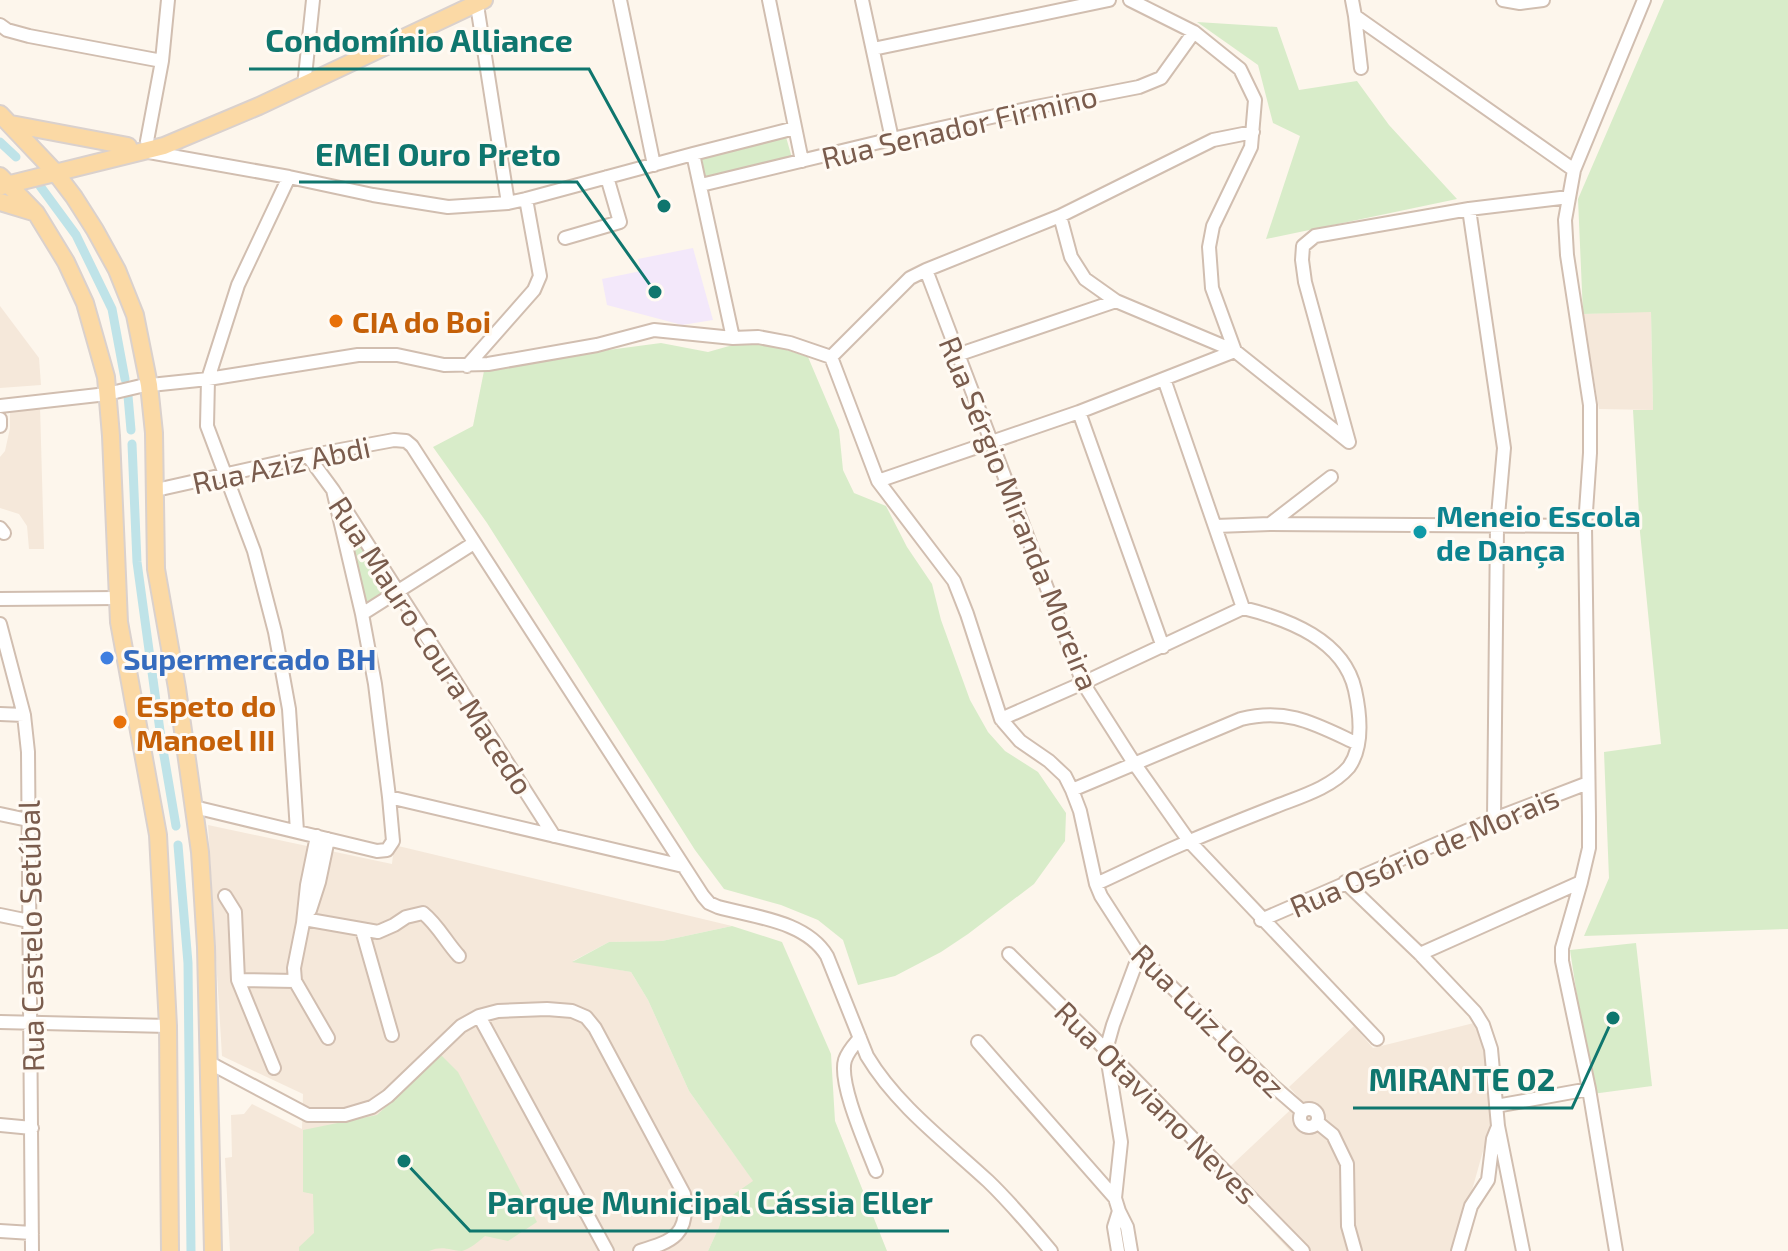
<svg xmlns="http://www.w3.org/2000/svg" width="1788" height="1251" font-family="'Exo 2',sans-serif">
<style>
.residential{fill:#f5e8da}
.education{fill:#f3e8fa}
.green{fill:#d8ecc9}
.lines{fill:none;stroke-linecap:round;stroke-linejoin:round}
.canal{stroke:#bfe3e8;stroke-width:9}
.minor-casing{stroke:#d1beb0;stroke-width:16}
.major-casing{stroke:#dad1cd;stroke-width:20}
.minor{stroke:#fff;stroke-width:12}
.major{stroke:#fbd9a5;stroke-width:16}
.food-dot{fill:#e8710a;stroke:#fffaf3;stroke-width:3}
.culture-dot{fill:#0f9aa8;stroke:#fffaf3;stroke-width:3}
.shop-dot{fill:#3f7fe0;stroke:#fffaf3;stroke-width:3}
.labels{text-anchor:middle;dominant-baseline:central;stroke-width:6;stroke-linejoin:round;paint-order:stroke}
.street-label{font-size:30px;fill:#7a5c4d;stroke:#fffaf3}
.food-label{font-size:30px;font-weight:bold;fill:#c56008;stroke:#fffaf3;text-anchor:start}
.culture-label{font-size:30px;font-weight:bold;fill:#0d838f;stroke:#fffaf3;text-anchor:start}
.shop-label{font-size:30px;font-weight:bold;fill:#366cbe;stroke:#fffaf3;text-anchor:start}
.leader{fill:none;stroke:#0f766e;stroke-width:3}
.callout-dot{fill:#0f766e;stroke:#fffaf3;stroke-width:3}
.callout-label{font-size:32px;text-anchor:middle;font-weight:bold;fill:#0f766e;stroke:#fffaf3;stroke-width:6;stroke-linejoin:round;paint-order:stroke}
</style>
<rect width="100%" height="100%" fill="#fdf6ec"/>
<path class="residential" d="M0 306 39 358 41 385 0 388Z
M1651 311 1653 410 1599 409 1583 314Z
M40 406 44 549H29L27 526 19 514 0 508V457L5 451 10 428V407Z
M208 825 392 864 394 845 732 926 662 941 609 942 573 961 631 972 648 1000 689 1091 754 1182 727 1199 719 1227 708 1251H230L225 1158 232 1157 231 1115 244 1114 252 1104 302 1129 303 1094 222 1056Z
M1474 1023 1488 1050 1492 1119 1455 1251H1290L1238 1195 1219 1177 1301 1100 1289 1087 1354 1026 1373 1048Z"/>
<path class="education" d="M693 248 713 320 682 325 607 305 602 279 641 271 638 259Z"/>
<path class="green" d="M1664 0H1788V929L1584 936 1609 878 1604 752 1661 744 1640 532 1633 410H1653L1651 312 1583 314 1578 199Z
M1197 22 1277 27 1299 90 1357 81 1389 125 1457 199 1266 239 1300 136 1273 123 1258 65Z
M786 137 792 158 702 180 697 159Z
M754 339 808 357 839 430 843 470 854 493 886 506 907 547 932 584 941 620 970 700 988 732 1005 751 1038 772 1066 813 1065 841 1034 884 968 934 941 952 895 976 858 985 843 940 818 920 781 905 724 889 695 850 487 523 433 447 473 426 484 371 608 350 661 343 708 352Z
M333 490 397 590 362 614Z
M732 926 782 942 831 1054 835 1121 887 1251H708L719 1227 727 1199 753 1181 689 1091 648 1000 631 972 572 962 609 942 662 941Z
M1636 943 1652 1086 1592 1094 1570 950Z
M441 1055 458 1072 537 1222 508 1241 485 1236C479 1241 470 1249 462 1251 450 1251 444 1245 429 1251H299V1247L314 1233 313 1194 303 1192V1130L377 1115Z"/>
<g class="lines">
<path class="canal" d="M0 142 16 157
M40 186 76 235 112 309 125 379
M128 396 131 430
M132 444 137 562 161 738 176 826
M178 845 188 963 191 1251"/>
<defs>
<path id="minor" d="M473 0 477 5 508 203
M620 0 654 165
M769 0 802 161
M862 0 892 139
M1352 0 1355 16 1574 170
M1503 0 1520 3 1543 0
M1355 16 1361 68
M0 25 7 30 29 36 162 61
M873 49 1109 0
M304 86 313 0
M147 141 162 61 168 0
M149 152 289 177 373 195 448 207 508 203 526 199 693 154 795 128
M693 154 733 338
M289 177 238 285 208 379 207 426 254 551 275 632 289 709 297 831
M701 185 892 139 1036 107 1139 87 1161 78 1194 32
M1469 209 1504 448 1497 527 1494 819
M1060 216 1071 257 1085 279 1116 301 1235 351 1349 442
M565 238 620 222 607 177
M926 270 1083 683 1134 763 1189 841 1377 1039
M957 355 1116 301
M831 357 878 481 954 581 967 614 1001 719 1020 741 1049 761 1065 776 1072 790 1080 811 1096 884 1101 896 1139 955 1272 1085 1302 1111
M831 357 910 278 926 270 1060 216 1213 140 1253 132
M467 366 534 290 540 276 526 199
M1164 379 1243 608
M0 406 107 394 141 386 208 379 358 355H397L444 365 488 364 597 345 654 330 733 338 758 337 790 343 831 357
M1079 412 1163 647
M0 419V426
M1349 442 1305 282 1302 260 1303 246 1315 236 1469 209 1569 197
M308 456 333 490 554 836
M878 481 1079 412 1235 351 1212 288 1209 247 1213 226 1251 147 1255 100 1240 69 1194 32 1130 0
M156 490 308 456 394 440 406 441 412 446 703 896 709 903 718 907C754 917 806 921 827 956L867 1056C897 1106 946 1142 988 1181 1011 1203 1031 1227 1051 1251
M1270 524 1331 477
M1216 526 1270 524 1585 526
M0 528 4 533
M0 599 118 598
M362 614 474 543
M0 624 24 715 28 752 32 1251
M0 714 24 715
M1001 719 1083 683 1243 608C1288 619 1344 640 1355 690 1360 713 1364 746 1349 767 1331 788 1299 797 1274 807 1246 818 1218 829 1190 841 1158 854 1127 870 1096 884
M1072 790 1241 719C1288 707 1317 725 1358 744
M389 797 683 866
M194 807 377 851 387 850 393 841 389 797 375 684 362 614 333 490
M0 814 28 820
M317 836 307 885 303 923 294 968 295 981 328 1038
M1345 882 1420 954 1475 1012 1483 1025 1491 1049 1498 1126 1523 1251
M225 896 235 912 238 980 274 1068
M310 910 319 882 328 839
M0 915 29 921
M304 919 378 932 394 925 406 917 423 913C438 925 446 942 459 956
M1261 920 1494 819 1588 783
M362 930 392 1035
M1009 954 1106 1050 1303 1251
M1420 954 1581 882
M238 980 295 981
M479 1016 607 1251
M0 1022 168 1026
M860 1038C854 1045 848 1051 845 1060 838 1083 867 1147 876 1171
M978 1042 1115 1198
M208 1062 308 1115H345L372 1107 388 1096 461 1026 479 1016 498 1011 547 1009 572 1011 586 1017 595 1028 684 1194C690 1235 673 1241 640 1251
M1496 1106 1589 1089
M1300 1118a9 9 0 1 1 18 0a9 9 0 1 1-18 0Z
M1317 1122 1333 1135 1347 1164 1348 1226 1355 1251
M0 1125 32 1128
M1119 1211 1115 1198 1121 1142 1106 1050 1113 1025 1139 955
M0 1231 32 1233
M1118 1251 1114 1227 1119 1211 1127 1227 1131 1251
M1458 1251 1471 1206 1488 1180 1493 1139 1497 1129
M1616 1251 1589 1089 1562 961V948L1581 882 1589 848V817L1585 526 1590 453V405L1567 255 1565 220 1574 170 1644 0"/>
<path id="major" d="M0 114 55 172 74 197 95 230 117 270 135 315 149 385 154 433 156 569 177 688 200 852 206 947 213 1251
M11 124 128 146
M0 176 36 213 66 262 85 303 106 377 111 436 119 622 158 835 168 1026 170 1251
M2 186 164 146 259 106 484 0
M0 202 33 212"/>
</defs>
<use href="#minor" class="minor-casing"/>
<use href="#major" class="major-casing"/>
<use href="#minor" class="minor"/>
<use href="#major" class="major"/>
</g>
<g class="food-dot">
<circle cx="336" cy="321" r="8"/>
<circle cx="120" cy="722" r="8"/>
</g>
<circle class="culture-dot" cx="1420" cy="532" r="8"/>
<circle class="shop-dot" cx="107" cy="658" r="8"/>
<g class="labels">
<g class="street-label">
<text transform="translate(959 126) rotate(-13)">Rua Senador Firmino</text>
<text transform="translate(281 464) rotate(-12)">Rua Aziz Abdi</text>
<text transform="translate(1020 513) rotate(68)">Rua Sérgio Miranda Moreira</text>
<text transform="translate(432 645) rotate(57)">Rua Mauro Coura Macedo</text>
<text transform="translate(1424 851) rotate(-23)">Rua Osório de Morais</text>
<text transform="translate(30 936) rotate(-91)">Rua Castelo Setúbal</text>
<text transform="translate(1209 1020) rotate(45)">Rua Luiz Lopez</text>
<text transform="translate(1157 1102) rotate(45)">Rua Otaviano Neves</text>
</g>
<g class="food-label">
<text x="352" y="321">CIA do Boi</text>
<text x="136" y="705">Espeto do<tspan x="136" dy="34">Manoel III</tspan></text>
</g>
<g class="culture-label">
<text x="1436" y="515">Meneio Escola<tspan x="1436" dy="34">de Dança</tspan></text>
</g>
<g class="shop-label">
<text x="123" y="658">Supermercado BH</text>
</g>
</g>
<path class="leader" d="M664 206L589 69H249M655 292L577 182H299M1613 1018L1572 1108H1353M404 1161L470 1231H949"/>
<g class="callout-dot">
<circle cx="664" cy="206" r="8"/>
<circle cx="655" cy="292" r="8"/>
<circle cx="1613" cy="1018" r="8"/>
<circle cx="404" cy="1161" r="8"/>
</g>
<g class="callout-label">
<text x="419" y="52">Condomínio Alliance</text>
<text x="438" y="166">EMEI Ouro Preto</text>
<text x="1462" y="1091">MIRANTE 02</text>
<text x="710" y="1214">Parque Municipal Cássia Eller</text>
</g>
</svg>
